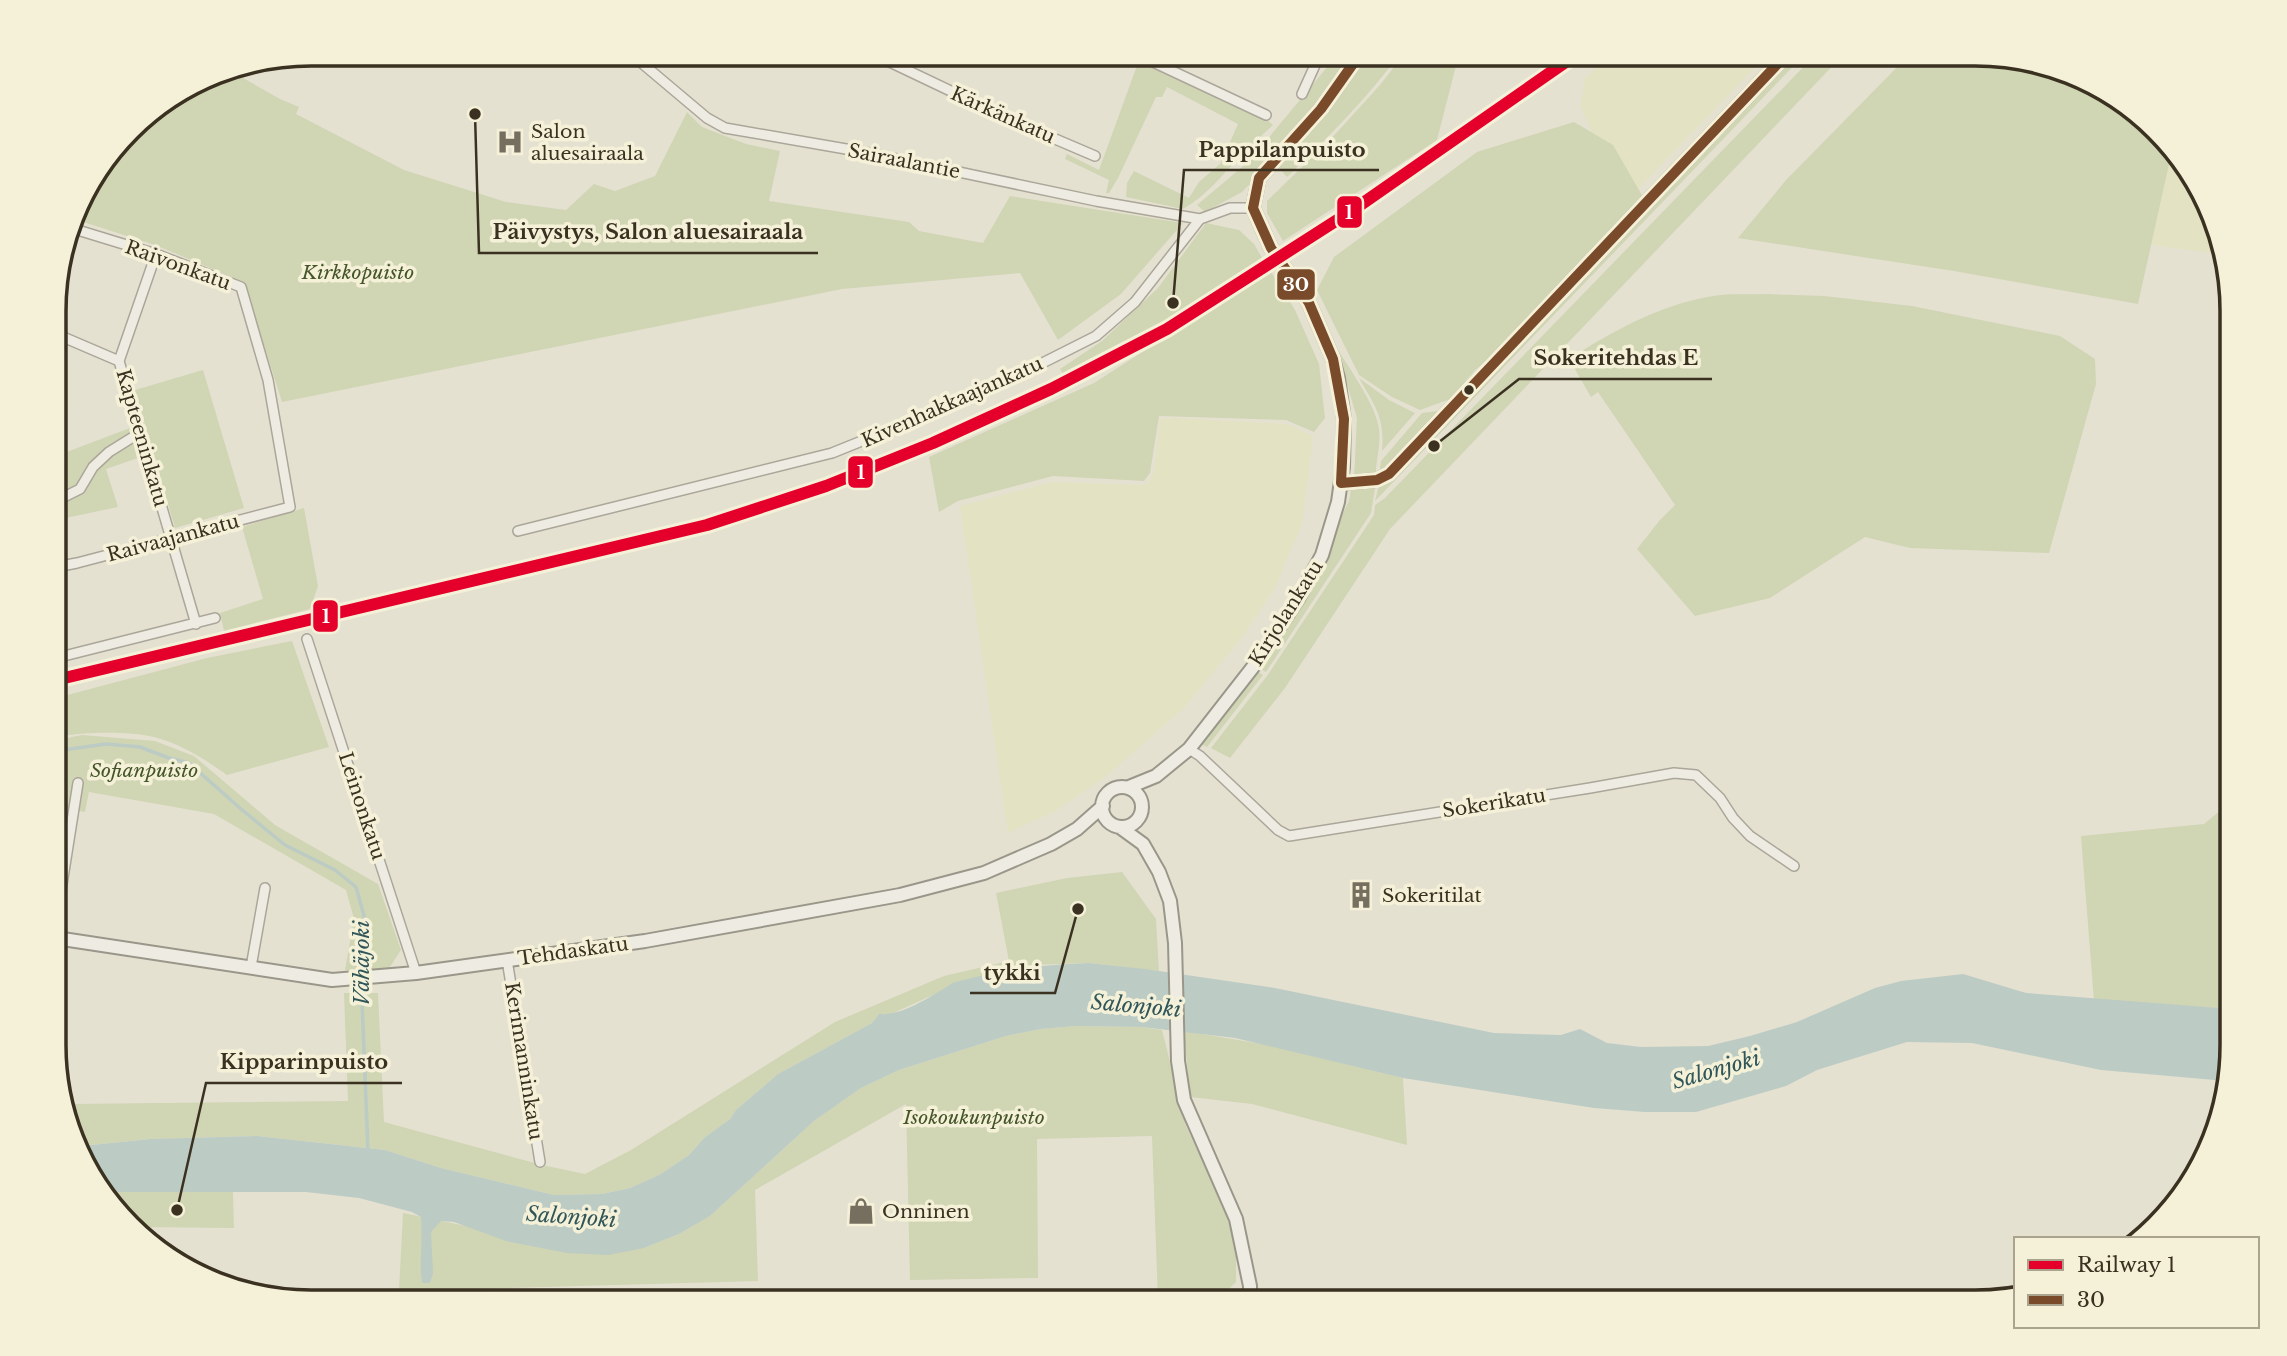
<svg xmlns="http://www.w3.org/2000/svg" width="2287" height="1356" font-family="'Libre Baskerville',serif">
<style>
.farmland{fill:#e3e2c3}
.green{fill:#d0d5b4}
.water{fill:#bccbc4}
.lines{fill:none;stroke-linecap:round;stroke-linejoin:round}
.stream{stroke:#bccbc4;stroke-width:3.5}
.street-casing{stroke:#aba699;stroke-width:12}
.secondary-casing{stroke:#9a968a;stroke-width:16}
.street{stroke:#eeece2;stroke-width:9}
.secondary{stroke:#eeece2;stroke-width:12}
.bus-1-casing{stroke:#f5f1d8;stroke-width:16}
.bus-1{stroke:#7a4b2a;stroke-width:10}
.rail-1-casing{stroke:#f5f1d8;stroke-width:18}
.rail-1{stroke:#e4002b;stroke-width:12}
.bus-dot{fill:#3a3121;stroke:#f5f1d8;stroke-width:2.5}
.labels{text-anchor:middle;dominant-baseline:central;stroke-width:7;stroke-linejoin:round;paint-order:stroke}
.street-label{font-size:19px;fill:#3a3121;stroke:#f5f1d8}
.poi-label{font-size:19px;fill:#3a3121;stroke:#f5f1d8;text-anchor:start}
.park-label{font-size:19px;font-style:italic;fill:#445529;stroke:#f5f1d8}
.water-label{font-size:21px;font-style:italic;fill:#315659;stroke:#f5f1d8}
.rim{fill:none;stroke:#3a3121;stroke-width:3.5}
.leader{fill:none;stroke:#3a3121;stroke-width:2.5}
.callout-dot{fill:#3a3121;stroke:#f5f1d8;stroke-width:2.5}
.callout-label{font-size:21px;text-anchor:middle;font-weight:bold;fill:#3a3121;stroke:#f5f1d8;stroke-width:7;stroke-linejoin:round;paint-order:stroke}
.line-badge{stroke:#f5f1d8;stroke-width:2.5}
.badge-label{font-size:19px;text-anchor:middle;font-weight:bold;fill:#fff}
</style>
<rect width="100%" height="100%" fill="#e5e1d1"/>
<path class="farmland" d="M1613 54H1768L1638 189 1613 145 1592 133 1581 107 1584 80 1598 65Z
M2171 155 2198 182 2220 254 2151 245Z
M1176 418 1287 424 1313 436 1302 524 1275 588 1244 635 1183 709 1104 778 1055 811 1008 833 960 506 1052 482 1147 485 1154 472 1160 419Z"/>
<path class="green" d="M1332 54H1358L1273 160 1261 147 1328 66Z
M1361 54H1400C1366 99 1328 138 1287 177L1274 162Z
M1404 54H1459L1437 140 1283 241 1267 213V201L1328 142 1380 85Z
M1792 54H1805L1375 501 1380 481Z
M1816 54H1844L1390 529 1285 688 1230 758 1211 748 1267 676 1374 515 1375 505 1385 498Z
M1910 54H1976L2043 63 2105 89 2171 155 2138 304 1954 271 1738 238 1787 179Z
M1139 60 1265 118 1273 125C1262 135 1251 145 1240 156 1222 176 1207 195 1183 209L1126 197 1127 183 1134 171 1189 198 1199 182 1220 164 1238 124 1167 87 1162 97H1156L1118 178 1109 193H1106L1109 180 1065 159 1067 154 1099 170Z
M238 69 236 74 280 99 299 107 296 114 404 170 506 202 566 210 594 184 615 191 655 176 687 112 702 127 746 144 780 151 769 201 909 222 919 231 983 243 1010 196 1183 223 1121 294 1058 340 1020 273 842 289 282 402 244 282 155 245 74 219 81 197 141 118 213 74Z
M1574 122 1613 145 1643 197 1509 341 1475 370 1450 399 1420 410 1392 397 1359 375 1317 290 1334 257 1477 152Z
M1259 148 1271 162 1242 192 1205 212 1197 205 1241 168Z
M1206 223 1239 230 1254 244 1265 263 1181 317 1066 379 1060 369 1102 341 1158 288Z
M1270 270 1295 310 1319 364 1325 418 1314 432 1286 420 1159 416 1150 473 1144 481 1053 476 958 501 939 512 929 457 1094 383Z
M1767 294 1824 296 1912 306 2060 336 2095 359 2096 384 2049 553 1910 548 1865 537 1770 598 1695 616 1637 549 1660 520 1675 505 1598 392 1591 397 1569 359C1611 332 1658 306 1707 297 1726 293 1747 295 1767 294Z
M1336 347C1348 366 1377 407 1379 429 1381 444 1376 463 1375 478L1354 479 1357 418Z
M203 370 244 508 175 528 135 390Z
M1359 378 1389 400 1415 413 1382 451C1385 418 1375 406 1359 378Z
M1446 410 1379 478 1381 461 1422 413Z
M130 428 138 458 106 469 118 507 56 520V456Z
M1376 482 1371 513 1266 672 1256 666 1311 576 1349 501 1352 484Z
M304 508 318 586 310 609 224 631 220 613 263 599 242 527Z
M292 641 329 747 227 775C205 759 181 744 154 737 128 731 83 732 56 737V698L207 658Z
M1253 669 1263 675 1207 747 1191 739Z
M82 735 155 741 194 756 275 825 378 884 401 950 388 970H345L354 919 346 890 214 814 89 792 85 812 56 807V740Z
M2232 801V1009L2094 1000 2081 836 2204 824Z
M1122 872 1156 919 1159 971 1088 963 1031 965 954 983 946 989 889 1015 879 1014 872 1023 778 1074 736 1110 730 1119 704 1138 689 1155 659 1175 630 1188 602 1194 554 1195 441 1168 385 1150 257 1136 150 1139 82 1146 66 1104 348 1101 344 993H378L384 1122 542 1165 585 1174 631 1150 835 1022 944 976 1009 961 996 893 1067 878Z
M1076 1026 1142 1027 1162 1030 1186 1126 1224 1208 1236 1248V1282L1219 1298 1158 1301 1152 1136 1037 1139 1038 1278 910 1280 906 1104 755 1190 758 1281 399 1291 403 1213 471 1227 644 1248 679 1234 710 1216 814 1121 861 1088 899 1070 1006 1036 1041 1029Z
M1184 1031 1268 1045 1403 1078 1407 1145 1252 1104 1190 1097Z
M119 1191 233 1192 234 1228 139 1227 103 1192Z"/>
<path class="water" d="M1088 963 1145 969 1275 988 1494 1033 1561 1035 1580 1029 1607 1043 1641 1047 1708 1046 1750 1036 1797 1022 1875 988 1901 981 1963 974 2026 993 2232 1009V1061L2226 1081 2101 1070 1972 1043 1907 1042 1817 1070 1786 1086 1696 1112H1645L1594 1108 1403 1078 1235 1038 1142 1027 1076 1026 1041 1029 1006 1036 899 1070 861 1088 814 1121 710 1216 679 1234 644 1248 608 1255 567 1253 506 1241 454 1222 441 1221 431 1232 433 1273 430 1283H422C419 1261 423 1240 421 1217L412 1212 359 1198 306 1192H103L97 1187 82 1146 150 1139 257 1136 385 1150 441 1168 554 1195 602 1194 630 1188 659 1175 689 1155 704 1138 730 1119 736 1110 778 1074 872 1023 879 1014C904 1016 932 995 953 983 961 980 972 978 980 976 1017 967 1050 965 1088 963Z"/>
<g class="lines">
<path class="stream" d="M56 751 106 744 140 747 169 758 189 763 241 809 285 845 335 870 356 887 366 923 362 1000 368 1151"/>
<defs>
<path id="street" d="M631 54 707 118 725 128 869 153 1096 201 1200 219
M873 54 1020 124 1095 156
M1136 54 1266 115
M1302 94 1320 54
M156 254 119 361 196 624
M56 334 119 361
M56 501 80 489 93 467 109 452 141 432
M518 531 832 453 993 388 1096 336 1135 302 1200 219 1230 208H1253
M56 567 77 563 290 507 268 380 241 287 156 254 71 228
M307 639 416 973
M56 658 215 618
M1189 749 1200 756 1278 830 1289 836 1590 788 1674 773 1696 775 1720 798 1733 818 1750 836 1794 866
M56 922 78 783
M507 960 540 1162
M251 967 265 888"/>
<path id="secondary" d="M1341 483 1377 480 1389 474 1787 54
M1129 787 1156 776 1189 749 1253 667 1299 597 1322 555 1338 502 1343 467 1344 419 1338 378 1333 359 1309 303 1271 248 1253 208 1259 178 1321 109 1360 54
M1102 807a20 20 0 1 1 40 0a20 20 0 1 1-40 0Z
M1121 828 1143 844 1159 872 1170 901 1175 943 1178 1061 1184 1100 1236 1219 1250 1286V1301
M56 938 332 980 416 973 645 941 900 895 984 873 1051 844 1077 829 1103 806"/>
</defs>
<use href="#street" class="street-casing"/>
<use href="#secondary" class="secondary-casing"/>
<use href="#street" class="street"/>
<use href="#secondary" class="secondary"/>
<defs>
<path id="bus-1" d="M1360 54 1321 109 1259 178 1253 208 1271 248 1309 303 1333 359 1344 419 1341 483 1377 480 1389 474 1787 54"/>
</defs>
<use href="#bus-1" class="bus-1-casing"/>
<use href="#bus-1" class="bus-1"/>
<defs>
<path id="rail-1" d="M56 680 707 525 826 486 933 443 1051 389 1167 329 1356 208 1577 54"/>
</defs>
<use href="#rail-1" class="rail-1-casing"/>
<use href="#rail-1" class="rail-1"/>
</g>
<defs>
<symbol id="hospital-bare" viewBox="-9 -9 18 18"><path d="M-5-5h3v3.5h4V-5h3V5h-3V1.5h-4V5h-3Z" fill="#766f5f" stroke="#f5f1d8" stroke-width="2.5" paint-order="stroke"/></symbol>
<symbol id="building-bare" viewBox="-9 -9 18 18"><path d="M-4-6H4V6H1V3H-1V6H-4ZM-2.5-4.3h1.7v1.8h-1.7ZM.8-4.3h1.7v1.8H.8ZM-2.5-1h1.7V.8h-1.7ZM.8-1h1.7V.8H.8Z" fill="#766f5f" stroke="#f5f1d8" stroke-width="2.5" paint-order="stroke"/></symbol>
<symbol id="shop-bare" viewBox="-9 -9 18 18"><path d="M-5-2.5h2.3a2.7 3.5 0 0 1 5.4 0H5L5.5 6h-11ZM-1.5-2.5h3a1.5 2.3 0 0 0-3 0Z" fill="#766f5f" stroke="#f5f1d8" stroke-width="2.5" paint-order="stroke"/></symbol>
</defs>
<g fill-rule="evenodd">
<use href="#hospital-bare" x="491" y="123" width="38" height="38"/>
<use href="#building-bare" x="1342" y="876" width="38" height="38"/>
<use href="#shop-bare" x="842" y="1192" width="38" height="38"/>
</g>
<circle class="bus-dot" cx="1469" cy="390" r="6"/>
<g class="labels">
<g class="street-label">
<text transform="translate(1003 115) rotate(24)">Kärkänkatu</text>
<text transform="translate(904 161) rotate(11)">Sairaalantie</text>
<text transform="translate(178 265) rotate(20)">Raivonkatu</text>
<text transform="translate(952 402) rotate(-24)">Kivenhakkaajankatu</text>
<text transform="translate(142 438) rotate(74)">Kapteeninkatu</text>
<text transform="translate(173 538) rotate(-15)">Raivaajankatu</text>
<text transform="translate(1286 613) rotate(-58)">Kirjolankatu</text>
<text transform="translate(1494 803) rotate(-9)">Sokerikatu</text>
<text transform="translate(362 806) rotate(72)">Leinonkatu</text>
<text transform="translate(573 951) rotate(-8)">Tehdaskatu</text>
<text transform="translate(524 1061) rotate(81)">Kerimanninkatu</text>
</g>
<g class="poi-label">
<text x="531" y="131">Salon<tspan x="531" dy="22">aluesairaala</tspan></text>
<text x="1382" y="895">Sokeritilat</text>
<text x="882" y="1211">Onninen</text>
</g>
<g class="park-label">
<text x="358" y="272">Kirkkopuisto</text>
<text x="144" y="770">Sofianpuisto</text>
<text x="974" y="1117">Isokoukunpuisto</text>
</g>
<g class="water-label">
<text transform="translate(362 963) rotate(-90)">Vähäjoki</text>
<text transform="translate(1136 1006) rotate(5)">Salonjoki</text>
<text transform="translate(1716 1070) rotate(-16)">Salonjoki</text>
<text transform="translate(571 1217) rotate(4)">Salonjoki</text>
</g>
</g>
<path d="M0 0H2287V1356H0ZM311 66H1975A245 245 0 0 1 2220 311V1045A245 245 0 0 1 1975 1290H311A245 245 0 0 1 66 1045V311A245 245 0 0 1 311 66Z" fill="#f5f1d8" fill-rule="evenodd"/>
<path class="rim" d="M311 66H1975A245 245 0 0 1 2220 311V1045A245 245 0 0 1 1975 1290H311A245 245 0 0 1 66 1045V311A245 245 0 0 1 311 66Z"/>
<path class="leader" d="M1173 303L1184 170H1379M475 114L479 253H818M1434 446L1519 379H1712M1078 909L1055 993H970M177 1210L206 1083H402"/>
<g class="callout-dot">
<circle cx="1173" cy="303" r="7"/>
<circle cx="475" cy="114" r="7"/>
<circle cx="1434" cy="446" r="7"/>
<circle cx="1078" cy="909" r="7"/>
<circle cx="177" cy="1210" r="7"/>
</g>
<g class="callout-label">
<text x="1282" y="157">Pappilanpuisto</text>
<text x="648" y="239">Päivystys, Salon aluesairaala</text>
<text x="1616" y="365">Sokeritehdas E</text>
<text x="1012" y="980">tykki</text>
<text x="304" y="1069">Kipparinpuisto</text>
</g>
<g class="line-badge">
<rect x="1336" y="195" width="27" height="34" rx="7" fill="#e4002b"/>
<rect x="1276" y="268" width="40" height="33" rx="7" fill="#7a4b2a"/>
<rect x="847" y="455" width="27" height="34" rx="7" fill="#e4002b"/>
<rect x="312" y="599" width="27" height="34" rx="7" fill="#e4002b"/>
</g>
<g class="badge-label">
<text x="1349" y="219">1</text>
<text x="1296" y="291">30</text>
<text x="861" y="479">1</text>
<text x="326" y="623">1</text>
</g>
<rect x="2014" y="1237" width="245" height="91" fill="#f5f1d8" stroke="#aaa48f" stroke-width="2"/>
<rect x="2028" y="1260" width="35" height="10" fill="#e4002b" stroke="#aaa48f" stroke-width="2"/>
<text x="2077" y="1272" font-size="21" fill="#3a3121">Railway 1</text>
<rect x="2028" y="1295" width="35" height="10" fill="#7a4b2a" stroke="#aaa48f" stroke-width="2"/>
<text x="2077" y="1307" font-size="21" fill="#3a3121">30</text>
</svg>
